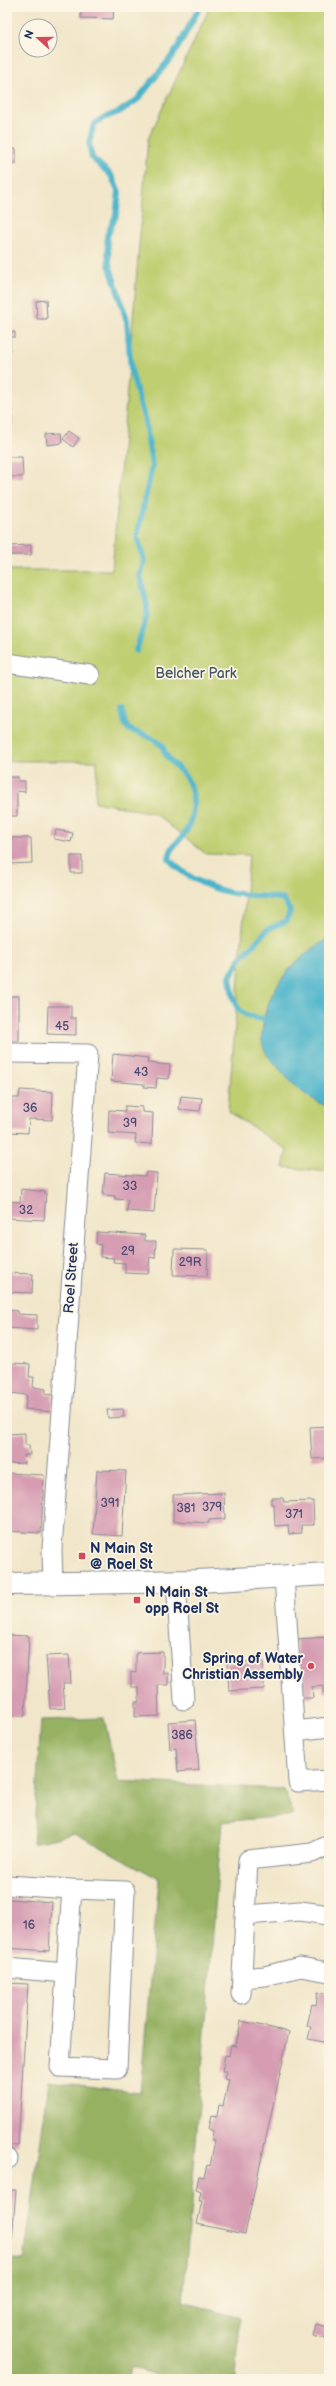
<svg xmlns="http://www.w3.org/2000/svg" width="336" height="2386" font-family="'Balsamiq Sans',sans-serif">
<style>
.green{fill:#bece70;stroke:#6c7e67}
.forest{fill:#96b162;stroke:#587060}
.water{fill:#4cb4ca;stroke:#347294}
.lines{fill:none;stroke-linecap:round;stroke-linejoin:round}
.stream{stroke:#4cb4ca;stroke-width:6}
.building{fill:#d59cb2}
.minor-casing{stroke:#868a94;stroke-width:21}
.major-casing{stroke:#868a94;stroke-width:24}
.minor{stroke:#fff;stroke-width:19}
.major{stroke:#fff;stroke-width:22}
.poi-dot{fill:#d1495b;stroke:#fcf5e5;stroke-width:1.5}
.labels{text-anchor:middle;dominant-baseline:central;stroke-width:3.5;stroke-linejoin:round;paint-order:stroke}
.number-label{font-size:12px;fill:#4a4a73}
.park-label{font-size:14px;fill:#445762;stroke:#fcf5e5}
.street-label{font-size:14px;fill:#1b2f5e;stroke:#fcf5e5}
.poi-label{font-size:14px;font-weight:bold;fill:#1b2f5e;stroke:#fcf5e5;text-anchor:start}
</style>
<rect width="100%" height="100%" fill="#fcf5e5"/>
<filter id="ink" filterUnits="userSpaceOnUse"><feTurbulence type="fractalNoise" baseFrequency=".025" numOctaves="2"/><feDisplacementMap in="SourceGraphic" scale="8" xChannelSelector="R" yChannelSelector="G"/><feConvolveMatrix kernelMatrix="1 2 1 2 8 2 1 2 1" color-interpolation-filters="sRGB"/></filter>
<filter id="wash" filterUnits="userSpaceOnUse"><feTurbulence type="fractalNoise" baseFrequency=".012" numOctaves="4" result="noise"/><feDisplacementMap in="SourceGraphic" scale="16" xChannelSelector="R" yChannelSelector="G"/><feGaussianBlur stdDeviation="0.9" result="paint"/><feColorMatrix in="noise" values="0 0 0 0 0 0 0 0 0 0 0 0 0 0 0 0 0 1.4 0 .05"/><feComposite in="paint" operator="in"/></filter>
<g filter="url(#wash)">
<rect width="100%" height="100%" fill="#f1e6c9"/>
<path class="green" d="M210 7H329V1172L283 1167 287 1150 228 1111 249 855 206 854 154 813 95 802 97 761H7V570H112L148 139Z"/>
<path class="forest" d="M104 1718 118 1781 283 1789 294 1815 222 1822 183 2302 240 2318 236 2379H166L132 2367 128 2379H7V2258L24 2260 49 2081 140 2093 159 1879 75 1833 33 1844 41 1720Z"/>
<path class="water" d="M329 938V1107C310 1100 296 1088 283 1073 276 1064 266 1057 263 1046 261 1039 262 1032 263 1025 268 986 296 957 329 938Z"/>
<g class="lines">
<path class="stream" d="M136 651 147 615V605L140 576 144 561 137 536 152 466 145 421 131 370 127 321 109 264 107 236 116 215 119 192 111 175 92 158 89 143 94 124 103 118 119 112 137 100 174 54 200 7
M122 710C125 730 127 730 145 735 151 737 157 742 162 745 168 766 179 764 188 781 196 795 194 822 184 834 176 847 172 842 169 859 187 880 218 892 245 895 259 897 271 895 284 900L290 911 286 921 268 929 240 959 230 976C234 1003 233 1016 264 1019"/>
</g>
<g id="blocks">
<path class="building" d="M81 7H114L113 19 81 18Z
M7 149H16V164H7Z
M46 300 47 319H37L36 301Z
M7 327H10V332H15V337H10V352H7Z
M7 410H12V426L7 427Z
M69 431 79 438 73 447 63 439Z
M61 433 62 443 47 445 46 434Z
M7 457H22L23 477H7Z
M31 545V555H7V546Z
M7 777H18V781H25V792L17 791V816H7Z
M56 830 73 833 71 842 54 839Z
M7 838H31L32 863 7 864Z
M71 856H82V873H71Z
M7 996H19V1041H7Z
M48 1006H71V1018H76V1035L47 1034Z
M113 1054 148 1058 147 1063 170 1065 169 1079 157 1078 156 1088 144 1087V1084L111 1081Z
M20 1090 53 1092 52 1120 29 1119 28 1133 10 1132V1118H7V1098H19Z
M181 1096 202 1098 200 1111 179 1109Z
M125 1106 142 1107V1112L153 1113 152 1144 135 1143 136 1135 108 1133 109 1110 125 1111Z
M146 1172 157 1173 154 1213 127 1211 128 1200 115 1199V1196L103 1195 105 1173 145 1176Z
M21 1189 46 1192 44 1220 7 1218V1201L20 1202Z
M97 1232 145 1235V1241H156L155 1258 150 1257 148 1274 125 1273V1263L113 1262 114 1258 100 1257 101 1245 96 1244Z
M174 1249 208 1250 207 1276 173 1275Z
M8 1273 33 1274 32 1293 8 1292Z
M7 1310 17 1311V1314L37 1315V1330L7 1328Z
M11 1363 30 1364 29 1377H34L33 1387 46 1389 45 1394 53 1395 52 1412 25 1409 27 1395 11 1393V1390H7V1368L11 1369Z
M123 1409 124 1417 108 1418 107 1410Z
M329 1426V1458L312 1459 310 1427Z
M25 1433V1445H29L30 1455H24L25 1463 7 1464V1434Z
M97 1470 126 1471 122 1536 93 1534Z
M7 1473 44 1475 41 1533 7 1531Z
M224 1493 225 1519 209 1520V1523L173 1521V1495Z
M271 1498H283L284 1502 313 1501 314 1525H301L302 1533 289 1534 288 1525 275 1526 274 1504H271Z
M7 1635 29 1636 25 1716 7 1715Z
M329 1637V1693H323V1686L312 1687 313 1698H300L296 1639Z
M163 1652V1673H168V1685H158L159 1716 135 1717V1702H139V1687H131V1672L136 1673V1653Z
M69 1655 71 1683H63L65 1708 50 1709 46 1656Z
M263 1661 264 1689 229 1691 227 1663Z
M195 1720 199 1770 178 1772 176 1748 170 1749 168 1722Z
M7 1899 52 1902 49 1951 7 1948Z
M7 1983 28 1984 18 2145 7 2144Z
M318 1992 329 1995V2043L308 2039 311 2027 307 2026 312 2004 316 2005Z
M241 2021 289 2032 245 2234 197 2224 202 2201H199L201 2192 196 2190 199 2176 204 2177 207 2165 210 2166 215 2140H212L213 2131 209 2129 212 2115 217 2116 219 2105 223 2106 229 2080 224 2079 226 2071H222L225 2055 229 2056 231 2045 236 2046Z
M7 2190H16L12 2240 7 2239Z
M316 2324 329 2327 326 2339 313 2336Z"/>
</g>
</g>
<g filter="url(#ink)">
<use href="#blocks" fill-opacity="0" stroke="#868a94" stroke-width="1"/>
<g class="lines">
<defs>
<path id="minor" d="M7 663 90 675
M7 1053 88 1054 52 1549 53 1583
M284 1577 298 1782 329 1780
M176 1581 184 1700
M295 1731 329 1727
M7 1885 72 1889 66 1973 7 1968
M245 1915 300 1911 329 1915
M66 1973 60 2067 117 2069 125 1891 72 1889
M242 1978 265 1976 300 1967 329 1972
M241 1994 248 1860 312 1853 329 1845
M7 2159H8"/>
<path id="major" d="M7 1584 197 1581 329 1574"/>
</defs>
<use href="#minor" class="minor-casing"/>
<use href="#major" class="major-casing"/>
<use href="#minor" class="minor"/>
<use href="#major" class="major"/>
</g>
</g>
<g class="poi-dot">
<rect x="78" y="1552" width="8" height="8" rx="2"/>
<rect x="133" y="1596" width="8" height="8" rx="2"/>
<circle cx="311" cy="1666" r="4"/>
</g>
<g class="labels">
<g class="number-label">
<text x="62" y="1026">45</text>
<text x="141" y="1072">43</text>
<text x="30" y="1108">36</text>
<text x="130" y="1123">39</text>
<text x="130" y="1186">33</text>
<text x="26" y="1210">32</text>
<text x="128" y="1251">29</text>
<text x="190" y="1262">29R</text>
<text x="110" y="1503">391</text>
<text x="212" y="1507">379</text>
<text x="186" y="1508">381</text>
<text x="294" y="1514">371</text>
<text x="182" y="1735">386</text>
<text x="29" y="1925">16</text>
</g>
<g class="park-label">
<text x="196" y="673">Belcher Park</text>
</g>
<g class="street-label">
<text transform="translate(71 1278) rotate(-86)">Roel Street</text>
</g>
<g class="poi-label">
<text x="90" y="1548">N Main St<tspan x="90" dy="16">@ Roel St</tspan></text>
<text x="145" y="1592">N Main St<tspan x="145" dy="16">opp Roel St</tspan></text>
<text x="303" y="1658" text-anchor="end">Spring of Water<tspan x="303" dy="16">Christian Assembly</tspan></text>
</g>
</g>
<rect width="336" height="2386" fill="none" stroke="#fcf5e5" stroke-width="24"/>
<g transform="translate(38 38) rotate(291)"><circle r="19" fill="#fcf5e5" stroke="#a2a6af"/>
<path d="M0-3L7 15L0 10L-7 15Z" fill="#d1495b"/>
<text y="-6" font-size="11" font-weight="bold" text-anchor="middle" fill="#1b2f5e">N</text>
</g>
</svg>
